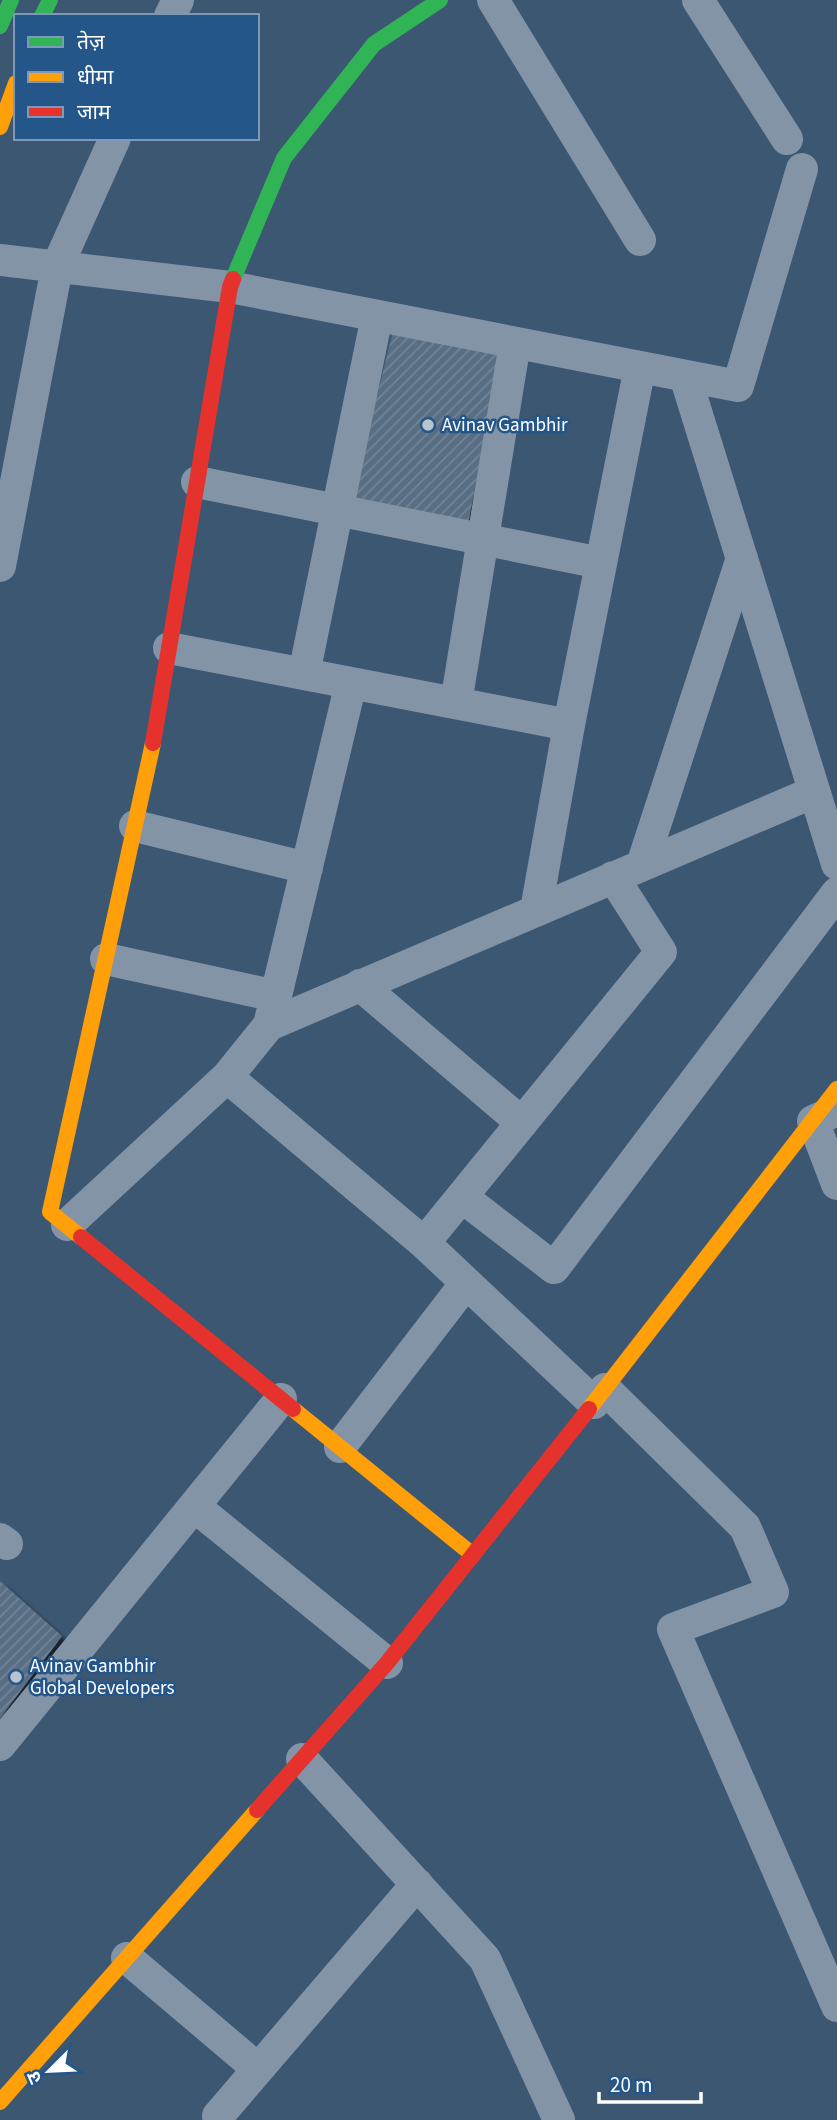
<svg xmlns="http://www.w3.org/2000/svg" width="837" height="2120" font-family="'Source Sans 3','Noto Sans Devanagari',sans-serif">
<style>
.building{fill:url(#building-hatch);filter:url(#shadow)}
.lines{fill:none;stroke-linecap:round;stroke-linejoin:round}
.street{stroke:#8394a7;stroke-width:32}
.fast{stroke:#30b455;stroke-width:16}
.slow{stroke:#ff9f0a;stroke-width:16}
.jam{stroke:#e5322d;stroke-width:16}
.poi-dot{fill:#bbc4ce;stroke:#255689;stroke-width:2.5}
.labels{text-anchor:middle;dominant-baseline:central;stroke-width:5;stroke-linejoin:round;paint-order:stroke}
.poi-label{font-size:19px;fill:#fff;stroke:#255689;text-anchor:start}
</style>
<defs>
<pattern id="building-hatch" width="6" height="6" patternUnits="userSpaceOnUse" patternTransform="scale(1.75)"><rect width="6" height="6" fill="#596e84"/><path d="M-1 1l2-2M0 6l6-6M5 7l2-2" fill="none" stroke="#728496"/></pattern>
<filter id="shadow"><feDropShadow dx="6" dy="6" stdDeviation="2" flood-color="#0009"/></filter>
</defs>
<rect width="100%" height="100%" fill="#3c5772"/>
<path class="building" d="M394 328 501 353 468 524 351 497Z
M0 1581 62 1636 0 1718Z"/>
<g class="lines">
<path class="street" d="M493 0 640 240
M698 0 787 139
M170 16 178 0
M0 260 230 287 738 386 802 169
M685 376 837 864
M197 482 601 563
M0 566 57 267 115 138
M169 648 569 725
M304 674 377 316
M456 703 515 343
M135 826 307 868
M642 865 742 558
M536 910 569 725 640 367
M106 959 276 996
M360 985 522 1123
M269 1025 814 792
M227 1077 424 1243 594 1403
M833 1112 813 1121 837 1184
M462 1197 554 1268 837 893
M67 1225 227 1077 269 1025 351 683
M424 1243 661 952 613 877
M605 1389 745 1527 773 1592 673 1629 837 2006
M340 1447 466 1283
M194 1506 387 1663
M0 1539 7 1544
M0 1745 281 1399
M302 1759 485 1959 559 2120
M127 1958 258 2069
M218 2116 417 1884"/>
<path class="fast" d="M42 16 50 0
M0 26 11 0
M233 279 284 158 374 44 440 0"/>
<path class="slow" d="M0 127 16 83
M81 1237 50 1212 153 743
M293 1409 473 1555
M589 1409 837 1089
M0 2102 257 1810"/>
<path class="jam" d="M153 743 230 287 233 279
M81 1237 293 1409
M257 1810 387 1663 589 1409"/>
</g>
<g class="poi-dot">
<circle cx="428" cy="425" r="7"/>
<circle cx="16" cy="1677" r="7"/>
</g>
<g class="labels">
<g class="poi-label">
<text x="442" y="425">Avinav Gambhir</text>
<text x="30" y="1666">Avinav Gambhir<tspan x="30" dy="22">Global Developers</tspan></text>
</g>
</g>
<rect x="14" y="14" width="245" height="126" fill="#255689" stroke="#7c9ab8" stroke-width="2"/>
<rect x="28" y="37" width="35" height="10" fill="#30b455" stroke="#7c9ab8" stroke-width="2"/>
<text x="77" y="49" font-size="21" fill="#ffffff">तेज़</text>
<rect x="28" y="72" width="35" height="10" fill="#ff9f0a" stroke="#7c9ab8" stroke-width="2"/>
<text x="77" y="84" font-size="21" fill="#ffffff">धीमा</text>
<rect x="28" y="107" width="35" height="10" fill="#e5322d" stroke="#7c9ab8" stroke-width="2"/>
<text x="77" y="119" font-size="21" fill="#ffffff">जाम</text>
<g transform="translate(49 2071) rotate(246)" stroke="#255689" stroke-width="5" paint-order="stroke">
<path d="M0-5L12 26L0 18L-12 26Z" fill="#ffffff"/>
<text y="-10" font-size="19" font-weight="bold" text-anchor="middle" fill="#ffffff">उ</text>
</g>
<path d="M599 2092v10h102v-10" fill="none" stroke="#ffffff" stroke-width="3.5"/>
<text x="610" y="2092" font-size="21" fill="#ffffff" stroke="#255689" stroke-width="5" paint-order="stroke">20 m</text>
</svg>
